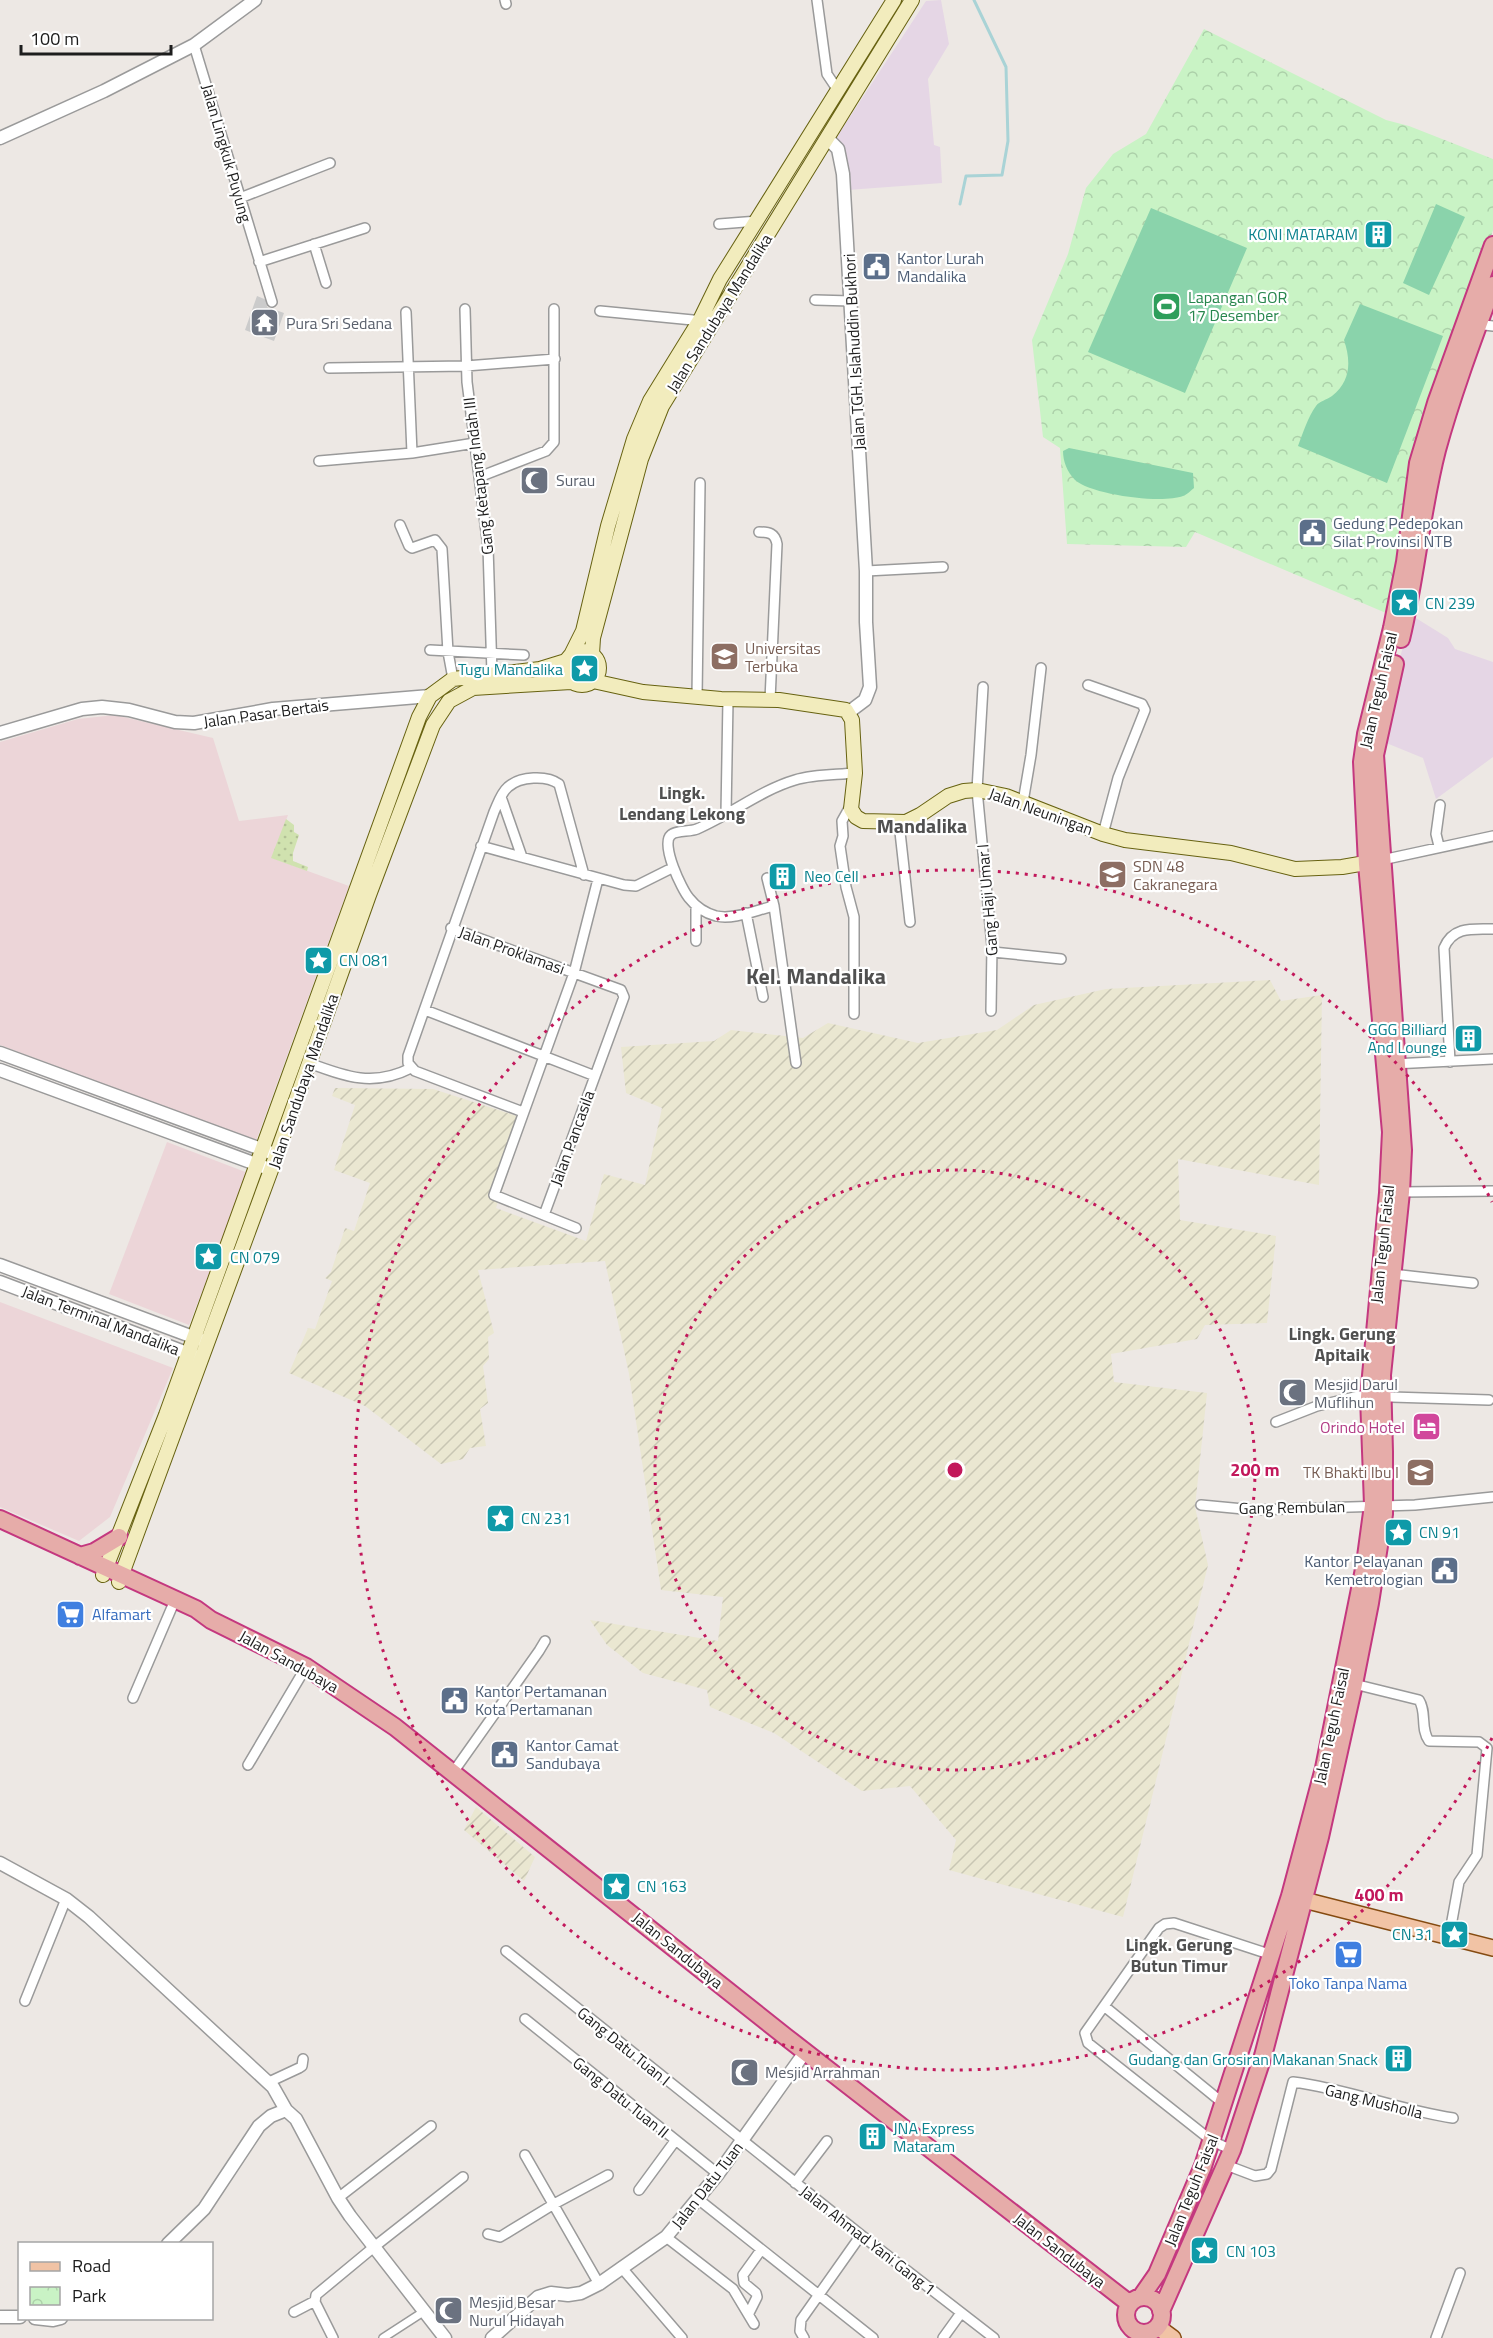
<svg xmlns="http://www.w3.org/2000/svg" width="1493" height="2338" font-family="'Titillium Web',sans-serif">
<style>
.commercial{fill:#ecd5d8}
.industrial{fill:#e5d6e5}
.religious{fill:#cbcbcb}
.farmland{fill:url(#farmland-furrows)}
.grass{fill:url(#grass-dots)}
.park{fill:url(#park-crowns)}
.pitch{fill:#8ad3ab}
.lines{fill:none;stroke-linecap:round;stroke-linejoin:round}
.stream{stroke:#a9d3d6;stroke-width:3}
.pedestrian-casing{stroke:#9a9a9a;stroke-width:10}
.minor-casing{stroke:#9a9a9a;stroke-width:12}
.tertiary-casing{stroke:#9a9a9a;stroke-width:15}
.secondary-casing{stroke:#676211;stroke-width:16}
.primary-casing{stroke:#854b11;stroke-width:18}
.trunk-casing{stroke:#c4387f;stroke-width:20}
.pedestrian{stroke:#fff;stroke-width:7}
.minor{stroke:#fff;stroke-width:9}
.tertiary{stroke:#fff;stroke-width:12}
.secondary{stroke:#f2ecbd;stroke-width:14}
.primary{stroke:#f1c3a5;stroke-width:15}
.trunk{stroke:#e6aca9;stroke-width:16}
.ring{fill:none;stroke:#c2185b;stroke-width:3;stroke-dasharray:3 6}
.labels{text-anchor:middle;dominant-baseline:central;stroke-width:4.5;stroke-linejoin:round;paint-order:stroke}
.street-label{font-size:16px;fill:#1d1d1d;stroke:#fff}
.culture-label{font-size:16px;fill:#0d838f;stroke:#fff;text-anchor:start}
.service-label{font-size:16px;fill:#4e5e75;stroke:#fff;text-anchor:start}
.leisure-label{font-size:16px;fill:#27864d;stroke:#fff;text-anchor:start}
.worship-label{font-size:16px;fill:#5b616d;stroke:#fff;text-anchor:start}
.education-label{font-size:16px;fill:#785e54;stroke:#fff;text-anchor:start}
.hotel-label{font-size:16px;fill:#b23c85;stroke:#fff;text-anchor:end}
.shop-label{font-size:16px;fill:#366cbe;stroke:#fff;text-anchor:start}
.neighbourhood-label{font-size:18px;font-weight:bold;fill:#505050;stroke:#fff}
.quarter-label{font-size:20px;font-weight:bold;fill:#505050;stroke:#fff}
.district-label{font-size:22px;font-weight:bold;fill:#505050;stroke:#fff}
.centre{fill:#c2185b;stroke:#fff;stroke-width:3}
.ring-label{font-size:18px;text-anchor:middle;font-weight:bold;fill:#c2185b;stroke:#fff;stroke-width:4.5;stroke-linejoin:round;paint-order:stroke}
</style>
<defs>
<pattern id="farmland-furrows" width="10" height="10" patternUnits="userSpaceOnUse" patternTransform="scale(1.5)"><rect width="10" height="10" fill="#eae7d1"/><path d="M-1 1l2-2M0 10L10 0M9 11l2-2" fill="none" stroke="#c8c6b3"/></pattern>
<pattern id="grass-dots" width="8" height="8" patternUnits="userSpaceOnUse" patternTransform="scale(1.5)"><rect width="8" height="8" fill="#d0e2af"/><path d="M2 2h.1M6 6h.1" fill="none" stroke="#b2c196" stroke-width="1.8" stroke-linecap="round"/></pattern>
<pattern id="park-crowns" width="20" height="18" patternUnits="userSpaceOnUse" patternTransform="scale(1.5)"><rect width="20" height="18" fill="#c9f3c5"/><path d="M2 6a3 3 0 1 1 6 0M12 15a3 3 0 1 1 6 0" fill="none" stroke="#acd0a9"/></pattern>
</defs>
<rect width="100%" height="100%" fill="#ede8e4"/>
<path class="commercial" d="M115 715 213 738 239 821 288 815 272 858 349 886 256 1141 0 1045V742L78 719Z
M167 1142 248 1173 189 1325 109 1294Z
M0 1302 173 1368 110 1517 79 1541 0 1507Z"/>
<path class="industrial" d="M941 0 949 44 928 79 934 145 940 147 942 183 848 190 842 144 836 138 926 1Z
M1411 615 1448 638 1455 649 1493 662V757L1436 799 1423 758 1379 740Z"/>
<path class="religious" d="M257 296 269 301 267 307 284 313 274 341 245 330Z"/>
<path class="farmland" d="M1270 980 1281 1001 1322 995 1319 1185 1178 1159 1180 1220 1276 1236 1267 1323 1205 1325 1197 1339 1111 1354 1114 1382 1207 1393 1195 1507 1208 1565 1123 1917 949 1870 956 1840 910 1786 862 1791 774 1733 710 1707 707 1690 643 1673 607 1645 590 1620 718 1641 723 1597 661 1590 629 1374 605 1261 478 1270 494 1333 488 1337 489 1359 483 1366 488 1403 480 1409 486 1446 470 1448 463 1459 441 1464 365 1406 289 1373 308 1328 315 1329 332 1281 325 1278 331 1272 345 1228 354 1231 370 1183 334 1170 355 1105 332 1096 335 1088 433 1089 526 1119 496 1208 586 1241 604 1174 645 1185 662 1108 626 1093 621 1047 714 1041 731 1030 803 1038 828 1023 918 1043 997 1030 1034 1005 1106 989Z
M476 1807 535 1857 524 1881 464 1830Z"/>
<path class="grass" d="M286 819 294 825V832L299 835 293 853V861L308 867 307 871 271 858Z"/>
<path class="park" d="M1204 29 1386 120 1409 126 1493 159V230L1465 322 1416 450 1386 613 1195 532 1186 547 1067 544 1060 448 1043 437 1032 340 1068 254 1086 188 1113 154 1146 134Z"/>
<path class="pitch" d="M1436 204 1465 217 1429 295 1403 283Z
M1151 208 1247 248 1185 393 1088 352Z
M1360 304 1443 336 1387 483 1298 446C1303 433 1308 417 1316 406 1319 401 1327 400 1332 396 1351 381 1351 361 1344 340Z
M1069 448 1193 473 1194 488C1191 490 1187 495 1183 496 1162 504 1092 495 1075 480 1067 472 1063 461 1063 451Z"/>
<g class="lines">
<path class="stream" d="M960 204 966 176 1002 175 1008 141 1006 67 974 0"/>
<defs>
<path id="pedestrian" d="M383 2338 420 2314"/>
<path id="minor" d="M505 0 506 4
M817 0 827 74 837 89
M194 45 272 302
M240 198 330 163
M719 224 758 221
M314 244 326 283
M259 262 365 228
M815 300 851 301
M465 309 467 382 488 547 492 673
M600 311 703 321
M406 312 412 453
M1476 324 1493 326
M329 368 466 366 555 359
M319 461 412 453 475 443
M479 477 546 451 554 442V309
M400 525 409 546 412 548 435 540 442 549 448 652 453 679
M759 532C769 532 775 533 777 544L770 700
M866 571 943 567
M430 650 524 655
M1088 685 1142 704 1145 710 1118 778 1103 834
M983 687 977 790 992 946 991 1011
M697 697 700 483
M501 797 522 857
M1023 802 1031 755 1041 668
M851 805 842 821 843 836 840 846 846 887 854 917V1014
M726 814 728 700
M899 823 910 922
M481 846 624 885 636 886 668 870
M1439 846 1436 834 1440 805
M1382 860 1493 836
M767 878 774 906 796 1063
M696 906V941
M774 906C756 910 734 920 716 916 705 913 696 907 689 898 682 890 660 844 671 835 676 830 690 832 697 829 730 815 761 790 795 780 814 774 835 775 855 773
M746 913 763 997
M451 928 621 990 624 997 595 1076
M993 952 1061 959
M425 1010 595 1076 544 1215
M1450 1062 1444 948C1453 926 1473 929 1493 929
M309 1063C346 1077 374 1087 411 1068
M1393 1064 1493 1059
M523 1112 415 1071 408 1063V1056L494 812C498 803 501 793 508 787 520 776 547 775 559 784L584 875
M1401 1192 1493 1191
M576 1228 494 1195 574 973 598 879
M1392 1274 1473 1283
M1276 1422 1317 1406 1359 1396 1489 1400
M1201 1505 1254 1510 1415 1505 1493 1497
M1354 1684 1419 1700C1427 1712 1420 1729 1429 1741L1479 1742 1487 1748 1477 1855 1459 1882 1449 1937
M133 1698 172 1607
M248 1765 306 1667
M454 1771 539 1651 545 1641
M506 1951 861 2235 994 2338
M25 2001 66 1899
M1104 2006 1224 2104
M525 2019 718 2174
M269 2082 299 2068 302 2066 303 2059
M1232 2150 1212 2141 1088 2043 1085 2033 1159 1928 1165 1924 1174 1923 1272 1955
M525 2155 599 2284
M1226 2165 1255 2176 1267 2174 1271 2169 1293 2082C1348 2089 1399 2110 1453 2118
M795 2183 827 2141
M639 2190 675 2141
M338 2198 431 2126
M698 2199 873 2338
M488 2234 500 2237 554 2204 608 2175
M666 2237 733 2289 754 2324
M621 2267 682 2338
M294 2312 315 2301
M749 2313 757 2297 756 2293 744 2283 743 2275 761 2250
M333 2338 315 2302 316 2295 374 2247 463 2177
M804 2338 800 2331 801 2320 861 2235
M943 2338 961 2313
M1436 2338 1460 2273"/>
<path id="tertiary" d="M0 138 104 91 194 45 255 0
M827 138 838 149 843 174 866 571V622L870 687 865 700 849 712
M0 733 82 709 102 707 129 710 175 722 194 723 273 709 430 696
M0 1053 269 1152
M0 1070 264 1167
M0 1265 201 1340
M0 1282 195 1356
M0 1863 66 1899 89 1917 273 2087 286 2110 296 2119 338 2198 350 2216 445 2338
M168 2244 204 2209 259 2126 271 2116 286 2110
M0 2317H20
M35 2318 53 2320 61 2318
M492 2338 538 2297 551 2293 568 2295 581 2293 599 2284 666 2237 718 2174 805 2052"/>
<path id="secondary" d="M565 668a17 17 0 1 1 34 0a17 17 0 1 1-34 0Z
M592 654 593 638 641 459 662 406 912 0
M571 655 583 631 608 526 634 439 650 401 700 320 720 279 894 0
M593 681 643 692 721 699 779 700 846 710 852 720 855 773 851 809 856 817 863 821 906 822 920 815 948 796 964 791 977 790 1006 796 1103 834 1125 840 1231 853 1295 869 1342 867 1377 861
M103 1575 166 1415 419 717 430 696 453 679 540 669 566 661
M119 1582 271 1170 369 895 433 725 449 701 473 688 571 682"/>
<path id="primary" d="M1292 1897 1493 1948
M1158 2327 1173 2338"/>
<path id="trunk" d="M1401 639C1416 577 1421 512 1437 450 1452 395 1473 339 1493 285
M0 1519 196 1609 211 1620 306 1667 395 1727 786 2037 1130 2304
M80 1556 94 1552 119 1537
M1141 2297 1157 2274 1203 2166 1290 1896 1324 1768 1365 1564 1373 1505 1369 1397 1388 1193 1391 1132 1367 864 1362 762 1366 734 1392 628 1405 562 1418 463 1436 403 1493 245
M1126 2315a18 18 0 1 1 36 0a18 18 0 1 1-36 0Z
M1161 2311 1232 2150 1263 2056 1320 1837 1354 1684 1370 1603 1384 1514V1452L1382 1375 1401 1192 1403 1150 1375 755 1395 664"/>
</defs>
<use href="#pedestrian" class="pedestrian-casing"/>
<use href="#minor" class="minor-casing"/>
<use href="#tertiary" class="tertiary-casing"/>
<use href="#secondary" class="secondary-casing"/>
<use href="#primary" class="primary-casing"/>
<use href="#trunk" class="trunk-casing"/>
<use href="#pedestrian" class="pedestrian"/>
<use href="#minor" class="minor"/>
<use href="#tertiary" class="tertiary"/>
<use href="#secondary" class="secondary"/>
<use href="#primary" class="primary"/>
<use href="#trunk" class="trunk"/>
</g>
<g class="ring">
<circle cx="955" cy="1470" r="300"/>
<path d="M1492 1738A600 600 0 1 1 1492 1202"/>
</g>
<defs>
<symbol id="building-square" viewBox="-11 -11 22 22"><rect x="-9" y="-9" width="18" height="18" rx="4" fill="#0f9aa8" stroke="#fff"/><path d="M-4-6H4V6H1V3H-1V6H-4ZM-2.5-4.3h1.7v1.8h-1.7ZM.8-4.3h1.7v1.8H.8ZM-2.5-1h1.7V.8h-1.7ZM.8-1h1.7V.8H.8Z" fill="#fff"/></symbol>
<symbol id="civic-square" viewBox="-11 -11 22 22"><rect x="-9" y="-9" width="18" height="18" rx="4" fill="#5c6f8a" stroke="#fff"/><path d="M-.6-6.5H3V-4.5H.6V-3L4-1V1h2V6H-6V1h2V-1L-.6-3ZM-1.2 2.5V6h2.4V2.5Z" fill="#fff"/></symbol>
<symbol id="stadium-square" viewBox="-11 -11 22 22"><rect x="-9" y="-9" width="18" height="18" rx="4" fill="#2e9e5b" stroke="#fff"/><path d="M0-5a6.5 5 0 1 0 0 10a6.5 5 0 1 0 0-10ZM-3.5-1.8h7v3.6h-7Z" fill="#fff"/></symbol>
<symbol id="temple-square" viewBox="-11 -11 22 22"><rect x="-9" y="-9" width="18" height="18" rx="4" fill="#6b7280" stroke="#fff"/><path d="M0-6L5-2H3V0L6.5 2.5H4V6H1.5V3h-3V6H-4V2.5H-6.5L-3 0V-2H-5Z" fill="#fff"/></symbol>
<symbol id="mosque-square" viewBox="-11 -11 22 22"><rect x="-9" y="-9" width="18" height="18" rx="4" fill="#6b7280" stroke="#fff"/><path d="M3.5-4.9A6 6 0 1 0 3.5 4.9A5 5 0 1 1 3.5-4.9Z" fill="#fff"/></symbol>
<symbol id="sight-square" viewBox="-11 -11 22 22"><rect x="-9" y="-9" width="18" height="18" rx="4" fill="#0f9aa8" stroke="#fff"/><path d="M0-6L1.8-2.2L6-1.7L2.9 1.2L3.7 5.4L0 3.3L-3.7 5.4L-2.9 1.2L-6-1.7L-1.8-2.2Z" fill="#fff"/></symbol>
<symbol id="university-square" viewBox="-11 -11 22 22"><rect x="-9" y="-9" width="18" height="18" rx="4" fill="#8d6e63" stroke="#fff"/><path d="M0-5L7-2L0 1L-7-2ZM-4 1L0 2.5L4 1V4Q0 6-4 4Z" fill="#fff"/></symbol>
<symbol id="school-square" viewBox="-11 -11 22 22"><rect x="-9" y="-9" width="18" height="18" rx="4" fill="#8d6e63" stroke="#fff"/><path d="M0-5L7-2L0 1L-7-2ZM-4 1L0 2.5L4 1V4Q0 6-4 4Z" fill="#fff"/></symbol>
<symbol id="hotel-square" viewBox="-11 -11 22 22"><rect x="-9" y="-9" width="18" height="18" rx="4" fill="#d1479c" stroke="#fff"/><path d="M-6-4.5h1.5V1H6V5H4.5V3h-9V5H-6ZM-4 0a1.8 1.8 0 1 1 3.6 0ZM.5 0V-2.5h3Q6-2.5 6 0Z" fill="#fff"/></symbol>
<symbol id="supermarket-square" viewBox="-11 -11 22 22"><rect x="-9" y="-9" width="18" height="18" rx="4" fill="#3f7fe0" stroke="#fff"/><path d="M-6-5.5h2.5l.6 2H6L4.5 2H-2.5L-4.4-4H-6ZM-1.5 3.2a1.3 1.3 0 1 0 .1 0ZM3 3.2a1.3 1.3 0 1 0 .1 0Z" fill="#fff"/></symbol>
</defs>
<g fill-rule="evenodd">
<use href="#building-square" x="1362" y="218" width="33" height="33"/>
<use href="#civic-square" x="860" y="250" width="33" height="33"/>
<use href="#stadium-square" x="1150" y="290" width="33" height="33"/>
<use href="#temple-square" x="248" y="306" width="33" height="33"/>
<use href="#mosque-square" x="518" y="464" width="33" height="33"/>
<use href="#civic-square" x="1296" y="516" width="33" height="33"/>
<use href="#sight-square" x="1388" y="586" width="33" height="33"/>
<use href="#university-square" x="708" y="640" width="33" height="33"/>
<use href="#sight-square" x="568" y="652" width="33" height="33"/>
<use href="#school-square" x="1096" y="858" width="33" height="33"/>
<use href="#building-square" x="766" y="860" width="33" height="33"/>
<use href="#sight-square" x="302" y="944" width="33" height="33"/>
<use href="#building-square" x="1452" y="1022" width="33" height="33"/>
<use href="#sight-square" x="192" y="1240" width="33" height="33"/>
<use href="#mosque-square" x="1276" y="1376" width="33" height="33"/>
<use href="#hotel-square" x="1410" y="1410" width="33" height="33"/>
<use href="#school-square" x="1404" y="1456" width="33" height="33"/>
<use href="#sight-square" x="484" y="1502" width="33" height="33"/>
<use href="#sight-square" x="1382" y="1516" width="33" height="33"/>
<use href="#civic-square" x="1428" y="1554" width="33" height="33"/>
<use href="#supermarket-square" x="54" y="1598" width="33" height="33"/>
<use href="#civic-square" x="438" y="1684" width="33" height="33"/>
<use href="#civic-square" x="488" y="1738" width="33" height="33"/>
<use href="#sight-square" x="600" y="1870" width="33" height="33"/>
<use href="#sight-square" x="1438" y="1918" width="33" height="33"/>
<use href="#supermarket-square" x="1332" y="1938" width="33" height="33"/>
<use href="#building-square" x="1382" y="2042" width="33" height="33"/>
<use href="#mosque-square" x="728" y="2056" width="33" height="33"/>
<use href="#building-square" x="856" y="2120" width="33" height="33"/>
<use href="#sight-square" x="1188" y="2234" width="33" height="33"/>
<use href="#mosque-square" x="432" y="2294" width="33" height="33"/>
</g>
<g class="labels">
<g class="street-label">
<text transform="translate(227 153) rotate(74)">Jalan Lingkuk Puyung</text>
<text transform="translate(719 313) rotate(-58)">Jalan Sandubaya Mandalika</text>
<text transform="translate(854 352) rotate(-93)">Jalan TGH. Islahuddin Bukhori</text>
<text transform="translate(478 476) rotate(-97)">Gang Ketapang Indah III</text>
<text transform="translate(1378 690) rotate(-77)">Jalan Teguh Faisal</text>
<text transform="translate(266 713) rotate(-8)">Jalan Pasar Bertais</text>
<text transform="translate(1041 811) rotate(20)">Jalan Neuningan</text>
<text transform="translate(987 900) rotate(-95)">Gang Haji Umar I</text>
<text transform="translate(512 950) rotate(20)">Jalan Proklamasi</text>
<text transform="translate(303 1081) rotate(-71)">Jalan Sandubaya Mandalika</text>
<text transform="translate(572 1138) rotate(-70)">Jalan Pancasila</text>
<text transform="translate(1382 1244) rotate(-84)">Jalan Teguh Faisal</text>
<text transform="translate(101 1320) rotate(21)">Jalan Terminal Mandalika</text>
<text transform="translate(1292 1507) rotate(-1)">Gang Rembulan</text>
<text transform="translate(289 1661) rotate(29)">Jalan Sandubaya</text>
<text transform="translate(1331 1726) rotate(-78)">Jalan Teguh Faisal</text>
<text transform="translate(678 1950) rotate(39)">Jalan Sandubaya</text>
<text transform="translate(624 2046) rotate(39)">Gang Datu Tuan I</text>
<text transform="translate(621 2097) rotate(39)">Gang Datu Tuan II</text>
<text transform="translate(1374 2101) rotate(14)">Gang Musholla</text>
<text transform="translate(707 2185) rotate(-52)">Jalan Datu Tuan</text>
<text transform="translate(1191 2190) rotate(-68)">Jalan Teguh Faisal</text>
<text transform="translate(868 2240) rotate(38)">Jalan Ahmad Yani Gang 1</text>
<text transform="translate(1060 2250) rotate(38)">Jalan Sandubaya</text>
</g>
<g class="culture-label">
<text x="1358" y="234" text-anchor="end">KONI MATARAM</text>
<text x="1425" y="603">CN 239</text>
<text x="563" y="669" text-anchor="end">Tugu Mandalika</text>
<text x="804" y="876">Neo Cell</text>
<text x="339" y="960">CN 081</text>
<text x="1447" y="1029" text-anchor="end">GGG Billiard<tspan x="1447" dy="18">And Lounge</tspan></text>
<text x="230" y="1257">CN 079</text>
<text x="521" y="1518">CN 231</text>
<text x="1419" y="1532">CN 91</text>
<text x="637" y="1886">CN 163</text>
<text x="1433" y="1934" text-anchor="end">CN 31</text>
<text x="1378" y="2059" text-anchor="end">Gudang dan Grosiran Makanan Snack</text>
<text x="893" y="2128">JNA Express<tspan x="893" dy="18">Mataram</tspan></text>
<text x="1226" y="2251">CN 103</text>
</g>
<g class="service-label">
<text x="897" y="258">Kantor Lurah<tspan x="897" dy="18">Mandalika</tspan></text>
<text x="1333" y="523">Gedung Pedepokan<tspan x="1333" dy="18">Silat Provinsi NTB</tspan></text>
<text x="1423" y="1561" text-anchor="end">Kantor Pelayanan<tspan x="1423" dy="18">Kemetrologian</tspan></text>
<text x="475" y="1691">Kantor Pertamanan<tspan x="475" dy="18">Kota Pertamanan</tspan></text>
<text x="526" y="1745">Kantor Camat<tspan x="526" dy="18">Sandubaya</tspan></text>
</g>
<g class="leisure-label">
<text x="1188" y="297">Lapangan GOR<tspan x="1188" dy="18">17 Desember</tspan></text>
</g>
<g class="worship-label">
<text x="286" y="323">Pura Sri Sedana</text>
<text x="556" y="480">Surau</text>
<text x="1314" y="1384">Mesjid Darul<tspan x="1314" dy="18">Muflihun</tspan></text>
<text x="765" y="2072">Mesjid Arrahman</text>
<text x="469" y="2302">Mesjid Besar<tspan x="469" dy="18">Nurul Hidayah</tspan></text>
</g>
<g class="education-label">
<text x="745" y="648">Universitas<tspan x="745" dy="18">Terbuka</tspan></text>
<text x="1133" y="866">SDN 48<tspan x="1133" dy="18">Cakranegara</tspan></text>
<text x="1399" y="1472" text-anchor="end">TK Bhakti Ibu I</text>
</g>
<g class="hotel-label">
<text x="1405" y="1427">Orindo Hotel</text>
</g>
<g class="shop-label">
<text x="92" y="1614">Alfamart</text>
<text x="1348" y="1983" text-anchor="middle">Toko Tanpa Nama</text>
</g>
<g class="neighbourhood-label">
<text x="682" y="792">Lingk.<tspan x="682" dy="21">Lendang Lekong</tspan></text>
<text x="1342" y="1333">Lingk. Gerung<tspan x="1342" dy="21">Apitaik</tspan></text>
<text x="1179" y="1944">Lingk. Gerung<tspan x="1179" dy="21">Butun Timur</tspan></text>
</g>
<g class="quarter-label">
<text x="922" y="825">Mandalika</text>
</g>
<g class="district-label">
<text x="816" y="976">Kel. Mandalika</text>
</g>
</g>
<circle cx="955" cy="1470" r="9" class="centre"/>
<g class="ring-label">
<text x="1255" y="1476">200 m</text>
<text x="1379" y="1901">400 m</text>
</g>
<rect x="18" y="2242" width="195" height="78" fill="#ffffff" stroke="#a5a5a5" stroke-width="1.5"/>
<rect x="30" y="2262" width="30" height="9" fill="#f1c3a5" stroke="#a5a5a5" stroke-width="1.5"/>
<text x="72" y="2272" font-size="18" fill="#1d1d1d">Road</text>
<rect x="30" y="2287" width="30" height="18" fill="url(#park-crowns)" stroke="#a5a5a5" stroke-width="1.5"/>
<text x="72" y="2302" font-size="18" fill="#1d1d1d">Park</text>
<path d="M21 45v9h150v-9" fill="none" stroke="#1d1d1d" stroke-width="3"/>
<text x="30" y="45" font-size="18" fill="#1d1d1d" stroke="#ffffff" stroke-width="4.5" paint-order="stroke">100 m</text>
</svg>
